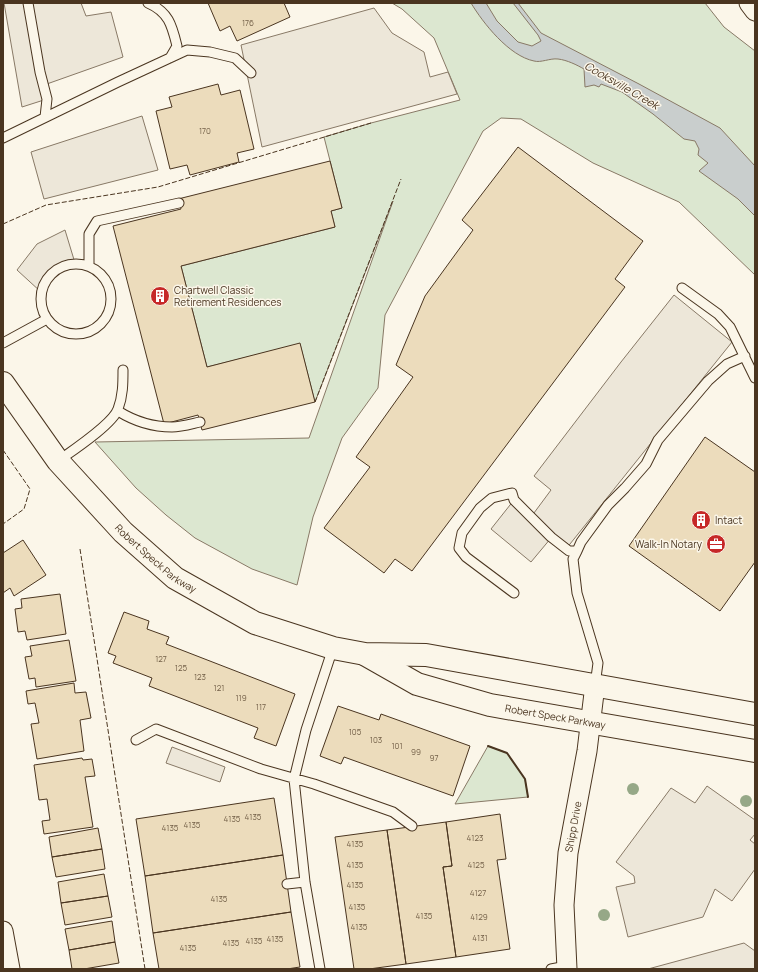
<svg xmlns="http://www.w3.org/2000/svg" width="758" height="972" font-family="Manrope,sans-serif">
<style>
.green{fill:#dce7d0;stroke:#887966}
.parking{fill:#ede7d9;stroke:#887966}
.water{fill:#c9cecd;stroke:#887966}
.building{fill:#ecdcbc;stroke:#4a3520}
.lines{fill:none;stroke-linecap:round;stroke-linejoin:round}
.service-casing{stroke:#4a3520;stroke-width:11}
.minor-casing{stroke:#4a3520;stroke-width:21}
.tertiary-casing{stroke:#4a3520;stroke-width:24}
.service{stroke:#fbf6e9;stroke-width:9}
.minor{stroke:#fbf6e9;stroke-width:19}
.tertiary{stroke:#fbf6e9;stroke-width:22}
.fence{stroke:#4a3520;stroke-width:1;stroke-dasharray:5 2;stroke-linecap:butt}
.wall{stroke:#4a3520;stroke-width:2}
.tree{fill:#96a887}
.labels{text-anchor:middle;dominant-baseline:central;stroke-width:3;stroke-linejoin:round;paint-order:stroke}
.number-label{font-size:8px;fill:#725f47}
.poi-label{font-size:10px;fill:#4a3520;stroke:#fbf6e9;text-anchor:start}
.street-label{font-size:10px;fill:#4a3520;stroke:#fbf6e9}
.water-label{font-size:11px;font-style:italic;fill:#4a3520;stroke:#fbf6e9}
</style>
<rect width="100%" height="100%" fill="#fbf6e9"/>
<path class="green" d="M392 3H705L724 27 755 51V275L679 202 593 163 521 119 501 118 483 131 385 315 378 388 342 438 313 517 297 585 252 569 195 538 166 515 136 488 95 442 309 438 393 201 315 402 300 344 207 367 181 266 335 227 331 211 342 208 324 137 371 123 460 100 434 38 402 9Z
M488 746 507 753 525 779 528 797 455 804Z"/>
<path class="parking" d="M4 3H81L86 16 111 12 123 57 44 85 47 99 22 107Z
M374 8 392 33 424 52 430 77 448 72 457 94 262 147 241 45Z
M142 116 158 170 44 199 31 152Z
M65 230 75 263 62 266 52 272 47 278 41 292 17 270 37 244Z
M674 295 732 342 566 549 551 538 531 562 491 529 514 500 531 517 551 490 534 476 621 362Z
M172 747 225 767 220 782 166 763Z
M707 786 755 820V834L750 840 755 844V869L732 901 715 889 703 917 628 937 616 887 635 883 634 876 616 862 671 788 695 803Z
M744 943 755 951V969H648Z"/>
<path class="water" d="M471 3H486L497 21 518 42 532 46 541 41 538 35 513 3H518L541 33 639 84 720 128 755 166V216L738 199 699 171 708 163 698 155 699 149 695 141 684 139 653 114 622 92 601 84 599 87 594 85 585 87 584 69C577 65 567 60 558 59 550 58 541 63 534 61 509 56 483 23 471 3Z"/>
<path class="building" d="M208 3H284L290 17 237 41 230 26 220 31Z
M218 84 221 95 240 90 254 149 237 153 239 162 190 175 187 165 170 169 156 111 172 107 169 97Z
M518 147 643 241 615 279 625 287 412 571 395 559 384 573 324 528 370 467 356 457 413 377 396 365 425 296 473 230 462 220Z
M330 161 342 208 331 211 335 227 181 266 207 367 300 343 315 402 202 430 198 415 164 424 113 226 181 209 178 199Z
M705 437 755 472V562L720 611 629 546Z
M23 540 46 575 14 596 10 588 3 593V553Z
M60 594 66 634 27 640 25 631 18 632 15 609 22 608 21 599Z
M124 612 149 621 147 629 169 637 166 644 295 694 276 746 254 738 258 728 149 686 152 678 113 663 116 656 108 653Z
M69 640 76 681 36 687 35 678 29 679 25 657 32 656 30 646Z
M74 683 75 693 86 692 91 718 80 720 84 751 37 759 31 724 39 723 35 703 28 704 26 691Z
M338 706 379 720 381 714 470 746 453 796 344 757 341 764 320 756Z
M82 758 83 760 92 759 95 776 85 777 93 827 44 834 42 821 50 820 47 799 39 800 34 765Z
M274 798 283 855 145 876 136 819Z
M500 814 506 859 497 860 510 949 456 957 443 867 452 866 446 822Z
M446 822 452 866 443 867 456 957 406 964 387 830Z
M98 828 102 849 52 857 49 837Z
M387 830 406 964 369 969H354L335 837Z
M102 849 105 869 56 877 52 857Z
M283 855 291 912 153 933 145 876Z
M104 874 108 896 61 903 58 882Z
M108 896 112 917 65 925 61 903Z
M291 912 300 967 287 969H159L153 933Z
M112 921 115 942 69 950 65 929Z
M115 942 119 963 84 969H72L69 950Z"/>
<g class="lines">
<defs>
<path id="service" d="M28 3 40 72 47 99 45 117
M148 3C169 12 172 26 177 46L170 58
M3 138 118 82 187 50 210 52 235 58 251 73
M41 299a35 35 0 1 1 70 0a35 35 0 1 1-70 0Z
M89 266V234L97 221 179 203
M682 288 718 314 730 327 755 378
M3 343 47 319
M118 411C134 421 152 427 172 427 181 427 191 424 200 422
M58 461C72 451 113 424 118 409 123 396 123 383 123 370
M514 593 466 557 459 548 462 533 480 508 492 498 512 493 514 500 551 537 569 551H577
M595 685 598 663 577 593 573 559 577 551 581 542 608 505 625 488 646 464 658 440 708 381 727 364 745 356
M136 740 156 729 261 769 314 784 393 812 412 826
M287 884 305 882
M320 969 305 882 294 779 306 730 333 648
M551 969 567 966"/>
<g id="minor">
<path d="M749 3 755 11"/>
<path d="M3 931 10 969"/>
<path id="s1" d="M567 969 564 905 568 853 587 751 595 685"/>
</g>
<g id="tertiary">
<path id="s2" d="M3 383 58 461 123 532 175 578 255 623 333 648 365 654 426 655 755 714"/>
<path id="s3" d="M366 655 417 684 490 705 755 751"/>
</g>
</defs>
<use href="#service" class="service-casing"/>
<use href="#minor" class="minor-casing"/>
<use href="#tertiary" class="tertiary-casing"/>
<use href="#service" class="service"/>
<use href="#minor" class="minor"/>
<use href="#tertiary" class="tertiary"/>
<path class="fence" d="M3 224 46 205 158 187 371 123
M315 402 401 179
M3 450 30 489 24 509 3 524
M80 549 145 969"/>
<path class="wall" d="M488 746 507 753 525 779 528 797"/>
</g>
<g class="tree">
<circle cx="633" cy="789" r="6"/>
<circle cx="746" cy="801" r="6"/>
<circle cx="604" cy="915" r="6"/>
</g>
<defs>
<symbol id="building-disc" viewBox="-11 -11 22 22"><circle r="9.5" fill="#c62828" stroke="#fbf6e9"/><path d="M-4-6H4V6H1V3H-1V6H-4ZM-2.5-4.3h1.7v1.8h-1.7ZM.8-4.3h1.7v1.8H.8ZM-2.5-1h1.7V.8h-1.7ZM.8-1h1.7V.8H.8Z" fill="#fff"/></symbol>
<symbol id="office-disc" viewBox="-11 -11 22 22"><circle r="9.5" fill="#c62828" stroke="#fbf6e9"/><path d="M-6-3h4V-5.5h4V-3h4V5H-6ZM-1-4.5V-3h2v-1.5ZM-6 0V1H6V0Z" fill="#fff"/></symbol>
</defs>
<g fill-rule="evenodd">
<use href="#building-disc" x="149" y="285" width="22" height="22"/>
<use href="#building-disc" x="690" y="509" width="22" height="22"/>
<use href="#office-disc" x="705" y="533" width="22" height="22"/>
</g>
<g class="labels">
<g class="number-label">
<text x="248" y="22">176</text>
<text x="205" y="130">170</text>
<text x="161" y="658">127</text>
<text x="181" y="667">125</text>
<text x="200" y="676">123</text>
<text x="219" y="687">121</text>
<text x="241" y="697">119</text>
<text x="261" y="706">117</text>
<text x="355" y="731">105</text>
<text x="376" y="739">103</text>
<text x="397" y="745">101</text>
<text x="416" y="751">99</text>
<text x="434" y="757">97</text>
<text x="253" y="816">4135</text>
<text x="232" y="818">4135</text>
<text x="192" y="824">4135</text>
<text x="170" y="827">4135</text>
<text x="475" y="837">4123</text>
<text x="355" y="843">4135</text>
<text x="355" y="864">4135</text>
<text x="476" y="864">4125</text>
<text x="355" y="884">4135</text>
<text x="478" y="892">4127</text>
<text x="219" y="898">4135</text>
<text x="357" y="906">4135</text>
<text x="424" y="915">4135</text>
<text x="479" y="916">4129</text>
<text x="359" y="926">4135</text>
<text x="480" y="937">4131</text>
<text x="275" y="938">4135</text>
<text x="254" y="940">4135</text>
<text x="231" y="942">4135</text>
<text x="188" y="947">4135</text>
</g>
<g class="poi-label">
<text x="174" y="290">Chartwell Classic<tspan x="174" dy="12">Retirement Residences</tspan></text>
<text x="715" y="520">Intact</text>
<text x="702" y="544" text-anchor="end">Walk-In Notary</text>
</g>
<g class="street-label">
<text stroke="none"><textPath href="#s2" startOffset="234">Robert Speck Parkway</textPath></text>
<text stroke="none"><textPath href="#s3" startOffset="201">Robert Speck Parkway</textPath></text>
<text stroke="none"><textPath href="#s1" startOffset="143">Shipp Drive</textPath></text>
</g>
<g class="water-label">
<text transform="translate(622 85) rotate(30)">Cooksville Creek</text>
</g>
</g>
<rect width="758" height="972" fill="none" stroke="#4a3520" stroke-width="8"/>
</svg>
